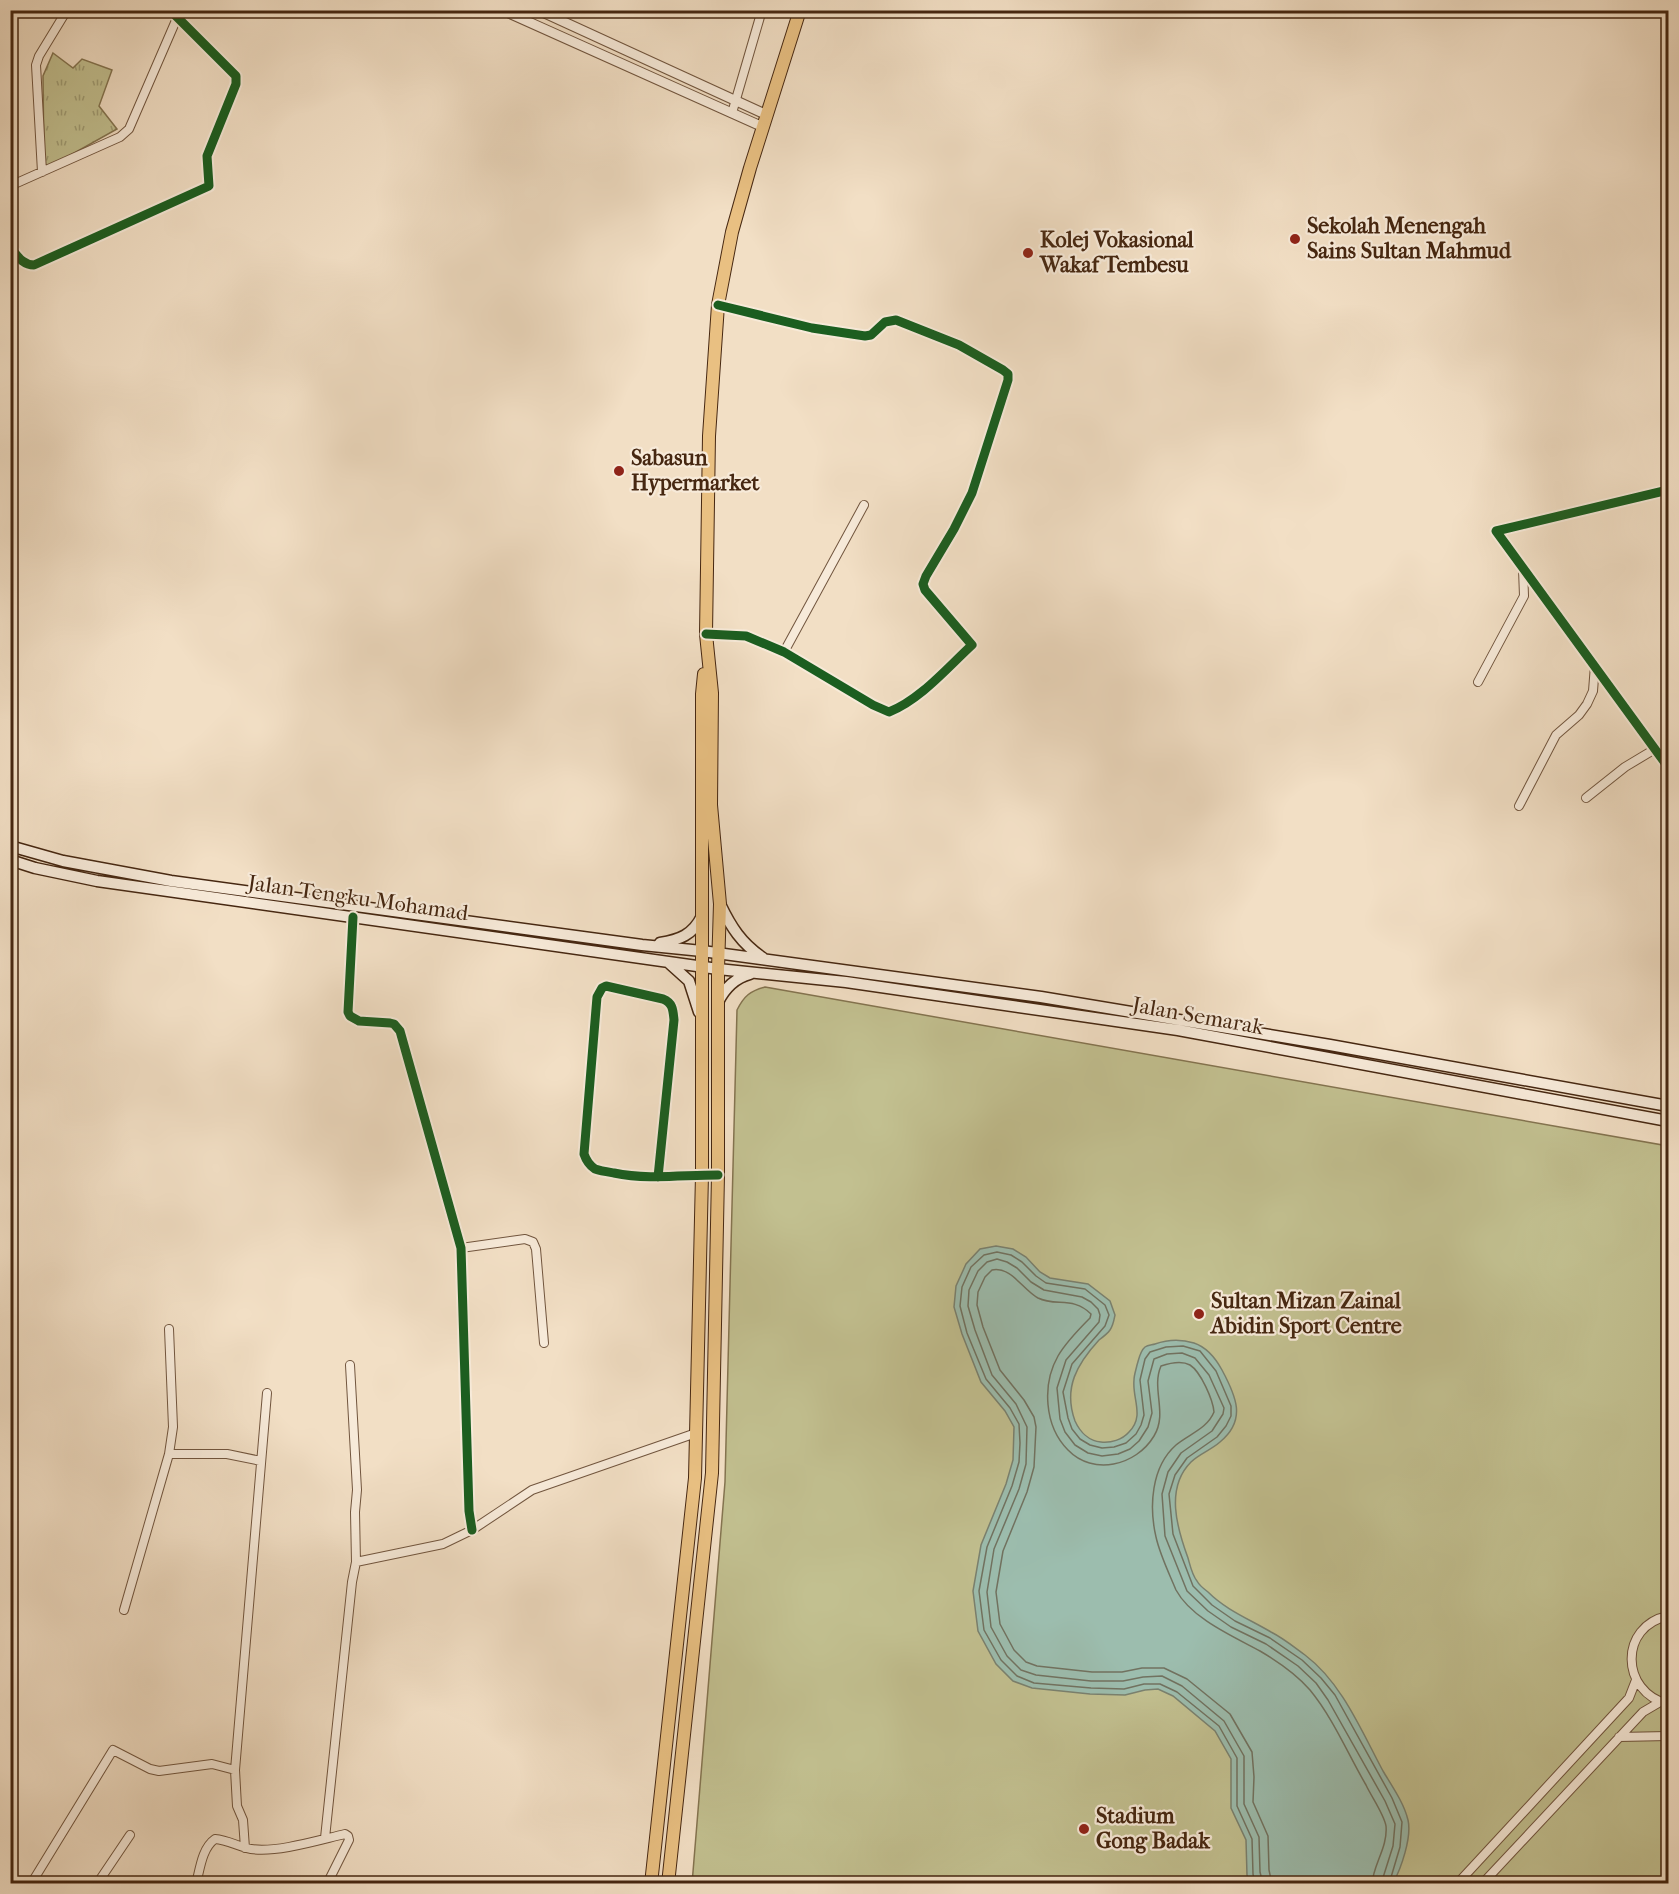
<svg xmlns="http://www.w3.org/2000/svg" width="1679" height="1894" font-family="'IM FELL French Canon',serif">
<style>
.grass{fill:url(#grass-tufts);stroke:#847450;stroke-width:1.5}
.pitch{fill:#c2c090;stroke:#847450;stroke-width:1.5}
.water{fill:#9cbdae;stroke:#7a816f;stroke-width:1.5}
.lines{fill:none;stroke-linecap:round;stroke-linejoin:round}
.shore{stroke:#717260;stroke-width:1.5}
.minor-casing{stroke:#71553e;stroke-width:10}
.tertiary-casing{stroke:#71553e;stroke-width:11}
.secondary-casing{stroke:#462711;stroke-width:13}
.primary-casing{stroke:#462711;stroke-width:14}
.minor{stroke:#f7ead9;stroke-width:8}
.tertiary{stroke:#f7ead9;stroke-width:9}
.secondary{stroke:#f7ead9;stroke-width:10}
.primary{stroke:#e9c082;stroke-width:12}
.cycleway-casing{stroke:#f7ead9;stroke-width:13}
.cycleway{stroke:#1b5e20;stroke-width:9}
.poi-dot{fill:#8f2418;stroke:#f7ead9;stroke-width:2}
.labels{text-anchor:middle;dominant-baseline:central;stroke-width:4.5;stroke-linejoin:round;paint-order:stroke}
.poi-label{font-size:22px;font-weight:bold;fill:#462711;stroke:#f7ead9;text-anchor:start}
.street-label{font-size:22px;fill:#462711;stroke:#f7ead9}
</style>
<defs>
<pattern id="grass-tufts" width="24" height="20" patternUnits="userSpaceOnUse" patternTransform="scale(1.5)"><rect width="24" height="20" fill="#c2c090"/><path d="M3 7l-1-3M5 7V3M7 7l1-3M15 17l-1-3M17 17v-4M19 17l1-3" fill="none" stroke="#9f9c74"/></pattern>
</defs>
<rect width="100%" height="100%" fill="#f2dfc5"/>
<filter id="stains"><feTurbulence type="fractalNoise" baseFrequency=".00333" numOctaves="4"/><feColorMatrix values="0 0 0 0 .2 0 0 0 0 .09 0 0 0 0 .02 0 0 0 .5 -.17"/></filter>
<radialGradient id="worn" r=".72"><stop offset=".6" stop-color="#630" stop-opacity="0"/><stop offset="1" stop-color="#630" stop-opacity=".3"/></radialGradient>
<path class="grass" d="M53 53 73 68 82 59 112 70 99 106 117 129 44 170 43 76Z"/>
<path class="pitch" d="M765 987 1668 1146V1883L692 1884 725 1482 737 1010C744 996 750 991 765 987Z"/>
<path class="water" d="M996 1246 1013 1249 1026 1257 1040 1272 1050 1278 1088 1284 1110 1301 1115 1315C1114 1320 1113 1326 1110 1330 1108 1333 1103 1337 1099 1340 1077 1364 1063 1388 1075 1421 1080 1432 1089 1441 1101 1442 1111 1443 1122 1440 1129 1432 1145 1416 1132 1399 1134 1380 1134 1375 1136 1370 1137 1365 1139 1359 1140 1351 1145 1347 1148 1345 1152 1345 1155 1344 1169 1339 1181 1339 1194 1343 1206 1347 1216 1359 1222 1370 1236 1396 1247 1420 1220 1442 1211 1450 1199 1454 1191 1462 1165 1488 1177 1528 1188 1558 1190 1565 1192 1575 1197 1581 1199 1585 1204 1589 1208 1592 1226 1610 1249 1619 1271 1632 1283 1638 1294 1647 1305 1655 1342 1683 1361 1730 1383 1771 1392 1786 1404 1803 1408 1820 1412 1837 1401 1869 1393 1883H1250L1247 1875 1246 1840 1231 1808V1759L1215 1731 1173 1696 1158 1689 1145 1690 1125 1695 1090 1694 1032 1688 1013 1681 996 1664 978 1631 973 1591 981 1545 1006 1484 1013 1460 1014 1427 1005 1411 981 1382 962 1334 954 1307 956 1286 966 1264 980 1249Z"/>
<g class="lines">
<path class="shore" d="M1255 1884 1253 1874 1252 1839 1237 1806V1758L1219 1726 1177 1692 1160 1684H1144L1124 1689 1091 1688 1034 1683 1017 1676 1001 1660 984 1630 979 1591 987 1547 1012 1486 1019 1462 1020 1443 1019 1424 1010 1408 986 1379 967 1333 960 1306 962 1287 971 1267 984 1255 997 1252 1011 1255 1022 1262 1036 1276 1046 1283 1085 1289 1105 1305 1109 1315 1105 1326 1072 1364 1063 1392 1068 1418 1072 1429 1080 1439 1090 1445 1102 1448 1114 1447 1126 1443 1136 1434 1141 1425 1144 1415 1140 1380 1145 1359 1150 1352 1166 1347 1183 1346 1200 1351 1216 1371 1231 1406V1416L1226 1426 1217 1437 1187 1458 1175 1475 1169 1494 1173 1534 1193 1586 1212 1605 1235 1621 1270 1638 1302 1660 1321 1678 1335 1695 1392 1798 1402 1822 1400 1847 1389 1884
M1263 1884 1260 1872 1259 1837 1244 1804V1756L1224 1721 1182 1686 1162 1676 1143 1677 1123 1681H1091L1036 1675 1021 1670 1007 1656 991 1627 987 1592 994 1549 1019 1489 1026 1464 1027 1427 1016 1404 992 1375 975 1330 968 1306 969 1290 978 1271 987 1262 997 1259 1007 1262 1017 1268 1031 1282 1044 1290 1082 1297 1091 1302 1098 1309 1100 1315 1099 1322 1066 1360 1057 1388 1060 1419 1065 1432 1075 1445 1088 1453 1102 1456 1118 1454 1130 1449 1139 1441 1148 1427 1152 1413 1148 1381 1154 1359 1167 1354 1182 1353 1195 1358 1209 1375 1224 1408 1223 1414 1212 1431 1181 1453 1168 1472 1162 1494 1165 1536 1187 1591 1208 1611 1231 1627 1266 1644 1298 1666 1316 1683 1328 1700 1385 1801 1395 1824 1393 1846 1381 1884
M1272 1884 1269 1870 1268 1836 1253 1802 1254 1777 1252 1752 1230 1714 1187 1679 1164 1668H1142L1122 1672H1092L1037 1666 1026 1662 1014 1650 1000 1624 996 1592 1003 1551 1027 1492 1034 1467 1036 1427 1034 1417 1024 1400 1000 1370 983 1327 977 1305 978 1292 985 1277 992 1270C1011 1266 1023 1290 1038 1298 1056 1307 1073 1296 1091 1314L1090 1318C1079 1329 1066 1342 1058 1356 1042 1384 1044 1426 1068 1450 1093 1476 1136 1466 1154 1436 1168 1413 1151 1389 1161 1366 1170 1363 1181 1360 1190 1365 1201 1372 1213 1400 1214 1412 1207 1429 1189 1434 1176 1445 1151 1467 1149 1507 1156 1537 1160 1555 1169 1573 1176 1590 1191 1618 1232 1636 1260 1651 1277 1661 1297 1675 1310 1690 1333 1718 1348 1754 1366 1785 1371 1796 1384 1814 1386 1826 1388 1847 1373 1865 1372 1884"/>
<defs>
<path id="minor" d="M732 113 762 10
M42 172 36 65 39 56 67 10
M10 186 120 137 129 129 177 18
M10 247C17 255 22 265 34 265L209 186 207 156 236 84V76L170 10
M1668 490 1496 531 1668 767
M706 634 746 636 784 652 873 705 889 712C920 700 948 667 972 645L925 590 923 584 926 576 954 529 972 493 1008 380V374L1003 370 959 345 896 320 885 322 871 335 865 336 812 328 718 305
M784 652 864 505
M1478 682 1524 596 1523 569
M1586 798 1625 767 1655 749
M1519 806 1556 735 1579 715 1587 704 1593 691 1595 665
M353 917 348 1012 350 1016 359 1021 390 1023 394 1024 400 1031 461 1248 469 1511 472 1530
M658 1177 674 1020C673 1010 673 1003 663 999L606 986 602 988 597 997 584 1154C586 1160 589 1165 595 1169 601 1171 608 1172 614 1173 648 1180 683 1175 718 1175
M461 1248 525 1239 533 1242 536 1249 544 1343
M169 1329 173 1427 169 1454H227L261 1461
M350 1365 357 1490 355 1512 356 1562
M124 1610 169 1454
M1668 1616C1619 1626 1620 1692 1668 1704
M1619 1737 1668 1736
M235 1770 267 1393
M325 1838 352 1582 356 1562 443 1544 472 1530 532 1490 696 1433
M31 1884 113 1750 150 1769 159 1771 212 1764 235 1770 237 1806 243 1820 245 1848
M97 1884 130 1835
M196 1884C200 1869 202 1848 215 1839 228 1840 239 1847 251 1849 277 1853 319 1840 345 1834L348 1836 349 1840 327 1884
M1457 1884 1629 1698 1636 1680
M1482 1884 1643 1712 1660 1702"/>
<path id="tertiary" d="M502 10 763 127
M538 10 767 115"/>
<path id="secondary" d="M10 846 63 861 171 881 642 945 702 951 1041 997 1330 1045 1668 1106
M10 860 35 868 97 881 718 969 846 982 1178 1030 1668 1121
M720 904C731 927 741 943 763 958
M660 943C679 940 693 935 702 916
M669 963 689 981 699 1012
M718 1002C725 988 735 978 750 974"/>
<path id="primary" d="M651 1884 695 1478 702 1175V694L704 674
M668 1884 712 1473 718 1175V969L720 904 711 805 712 693 706 634 709 436 718 305 732 232 750 168 800 10"/>
</defs>
<use href="#minor" class="minor-casing"/>
<use href="#tertiary" class="tertiary-casing"/>
<use href="#secondary" class="secondary-casing"/>
<use href="#primary" class="primary-casing"/>
<use href="#minor" class="minor"/>
<use href="#tertiary" class="tertiary"/>
<use href="#secondary" class="secondary"/>
<use href="#primary" class="primary"/>
<defs>
<path id="cycleway" d="M10 247C17 255 22 265 34 265L209 186 207 156 236 84V76L170 10
M1668 490 1496 531 1668 767
M706 634 746 636 784 652 873 705 889 712C920 700 948 667 972 645L925 590 923 584 926 576 954 529 972 493 1008 380V374L1003 370 959 345 896 320 885 322 871 335 865 336 812 328 718 305
M353 917 348 1012 350 1016 359 1021 390 1023 394 1024 400 1031 461 1248 469 1511 472 1530
M658 1177 674 1020C673 1010 673 1003 663 999L606 986 602 988 597 997 584 1154C586 1160 589 1165 595 1169 601 1171 608 1172 614 1173 648 1180 683 1175 718 1175"/>
</defs>
<use href="#cycleway" class="cycleway-casing"/>
<use href="#cycleway" class="cycleway"/>
</g>
<g class="poi-dot">
<circle cx="1295" cy="239" r="6"/>
<circle cx="1028" cy="253" r="6"/>
<circle cx="619" cy="471" r="6"/>
<circle cx="1199" cy="1314" r="6"/>
<circle cx="1084" cy="1829" r="6"/>
</g>
<g class="labels">
<g class="poi-label">
<text x="1307" y="226">Sekolah Menengah<tspan x="1307" dy="25">Sains Sultan Mahmud</tspan></text>
<text x="1040" y="240">Kolej Vokasional<tspan x="1040" dy="25">Wakaf Tembesu</tspan></text>
<text x="631" y="458">Sabasun<tspan x="631" dy="25">Hypermarket</tspan></text>
<text x="1211" y="1301">Sultan Mizan Zainal<tspan x="1211" dy="25">Abidin Sport Centre</tspan></text>
<text x="1096" y="1816">Stadium<tspan x="1096" dy="25">Gong Badak</tspan></text>
</g>
<g class="street-label">
<text transform="translate(358 898) rotate(8)">Jalan Tengku Mohamad</text>
<text transform="translate(1198 1016) rotate(10)">Jalan Semarak</text>
</g>
</g>
<rect width="1679" height="1894" fill="none" stroke="#f2dfc5" stroke-width="36"/>
<rect x="12" y="12" width="1655" height="1870" fill="none" stroke="#462711" stroke-width="3"/>
<rect x="18" y="18" width="1643" height="1858" fill="none" stroke="#462711" stroke-width="1.5"/>
<rect width="100%" height="100%" filter="url(#stains)"/>
<rect width="100%" height="100%" fill="url(#worn)"/>
</svg>
